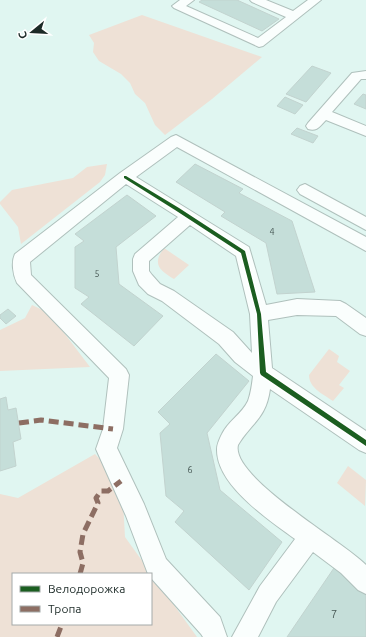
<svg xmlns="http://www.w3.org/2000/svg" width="366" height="637" font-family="Ubuntu,sans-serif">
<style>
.green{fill:#eee1d6;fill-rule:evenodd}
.building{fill:#c5ded9;stroke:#c2d3cf}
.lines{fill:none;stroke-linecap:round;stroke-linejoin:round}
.minor-casing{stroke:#afc0bc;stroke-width:2}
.minor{fill:#fafefd;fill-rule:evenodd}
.quiet{stroke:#8d6e63;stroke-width:5;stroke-dasharray:10 5;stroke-linecap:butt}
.cycleway-casing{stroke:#fff;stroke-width:3}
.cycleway{fill:#1b5e20;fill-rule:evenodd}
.labels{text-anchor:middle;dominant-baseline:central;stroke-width:4;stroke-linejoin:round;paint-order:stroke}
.number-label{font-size:9px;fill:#465754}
.near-number-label{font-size:11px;fill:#465754}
</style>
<rect width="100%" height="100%" fill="#e0f6f1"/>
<path class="green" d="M142 15 262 57 212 99 165 135 155 125 145 103 135 94 130 83 121 74 99 61 93 52 94 43 89 35Z
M107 164 105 175 100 182 21 244 18 227 0 204V202L12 190 73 178 87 167Z
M164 248 189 265 174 279C159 270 152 264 164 248Z
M32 305 49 313 90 367 0 371V330L25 318Z
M329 349 339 356 337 362 350 371 339 385 344 388 333 401C323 394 309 388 309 375Z
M95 454 122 483 125 537 197 637H0V494L18 498ZM13 574H151V624H13Z
M348 466 366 480 365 506 337 483Z"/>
<path class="building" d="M202 0H237L279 19 262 31 199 2Z
M312 66 331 73 306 102 286 94Z
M363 94 366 95V109L354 104Z
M285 97 303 105 295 114 277 106Z
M297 128 318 136 313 143 291 134Z
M195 164 243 189 239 193 292 221 315 292 277 294 266 243 221 216 225 212 176 182Z
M127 195 156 216 116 247 119 284 163 316 134 346 81 304 89 297 75 288V247L84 241 75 234Z
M8 309 16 316 6 324 0 318V315Z
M216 354 249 381 207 433 220 490 282 542 249 590 175 522 184 511 166 496 160 433 170 424 158 412Z
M6 397 8 410 16 408 21 439 13 442 16 466 0 471V399Z
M336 565 366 591V637H287Z"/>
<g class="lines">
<defs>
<path id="minor" d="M180 0H194L186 6 258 38 286 17 252 2 250 0H266L293 11 308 0H321L263 46 259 47 174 8 172 6Z
M366 71V79H361L332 112 366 126V136L326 120C320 126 317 132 308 129L306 126 308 123 352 73Z
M176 135 366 237V251L177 147 136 177 249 247 266 305 297 299 340 301 346 304 366 318V336L360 334 336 316 297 315 268 320 272 368 366 431V453L359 450 270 389C266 419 251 423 238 445 230 477 344 542 366 565V594L358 590 341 573 313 552 276 602 258 637H232L260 586 295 539C269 520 216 485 217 449 217 444 220 438 222 434 228 421 242 414 248 401 251 393 252 384 253 376L235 362 219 344 162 301 148 294 139 285 133 271V259L135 254 178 217 126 184 30 262 31 275 126 369 129 375 123 429 117 448 144 504 166 559 220 617 227 637H203L201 634 151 578V574H148L126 516 96 449 103 429 109 378 17 283C13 275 11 262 15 254L120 173 171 137ZM190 225 236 256 250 314 252 353 233 332 174 291 160 284 152 275 149 271V261Z
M305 184 366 217V230L300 194 297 190 300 186Z"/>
</defs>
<use href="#minor" class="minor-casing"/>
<use href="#minor" class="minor"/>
<path class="quiet" d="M19 423 41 420 113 429
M80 574 83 563 80 552 83 534 98 503 96 498 101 491H108L121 481
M57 637 62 624"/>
<defs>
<path id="cycleway" d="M124 176H126L179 208 245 251 261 314 266 372 366 440V446L261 375 260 373 257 314 241 253 175 210 124 178Z"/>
</defs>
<use href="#cycleway" class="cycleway-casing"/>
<use href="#cycleway" class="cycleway"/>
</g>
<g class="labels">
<g class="number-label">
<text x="272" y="232">4</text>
<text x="97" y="274">5</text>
<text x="190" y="470">6</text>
</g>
<g class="near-number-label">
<text x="334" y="614">7</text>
</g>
</g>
<rect x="12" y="573" width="140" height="52" fill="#ffffff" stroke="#a4aaa9"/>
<rect x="20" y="586" width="20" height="6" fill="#1b5e20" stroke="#a4aaa9"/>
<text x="48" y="593" font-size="12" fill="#1c2a27">Велодорожка</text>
<rect x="20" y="606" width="20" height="6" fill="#8d6e63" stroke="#a4aaa9"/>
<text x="48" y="613" font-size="12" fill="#1c2a27">Тропа</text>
<g transform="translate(32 32) rotate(252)" stroke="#ffffff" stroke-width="3" paint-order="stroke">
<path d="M0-3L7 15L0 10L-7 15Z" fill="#1c2a27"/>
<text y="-6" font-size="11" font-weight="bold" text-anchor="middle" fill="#1c2a27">С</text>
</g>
</svg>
